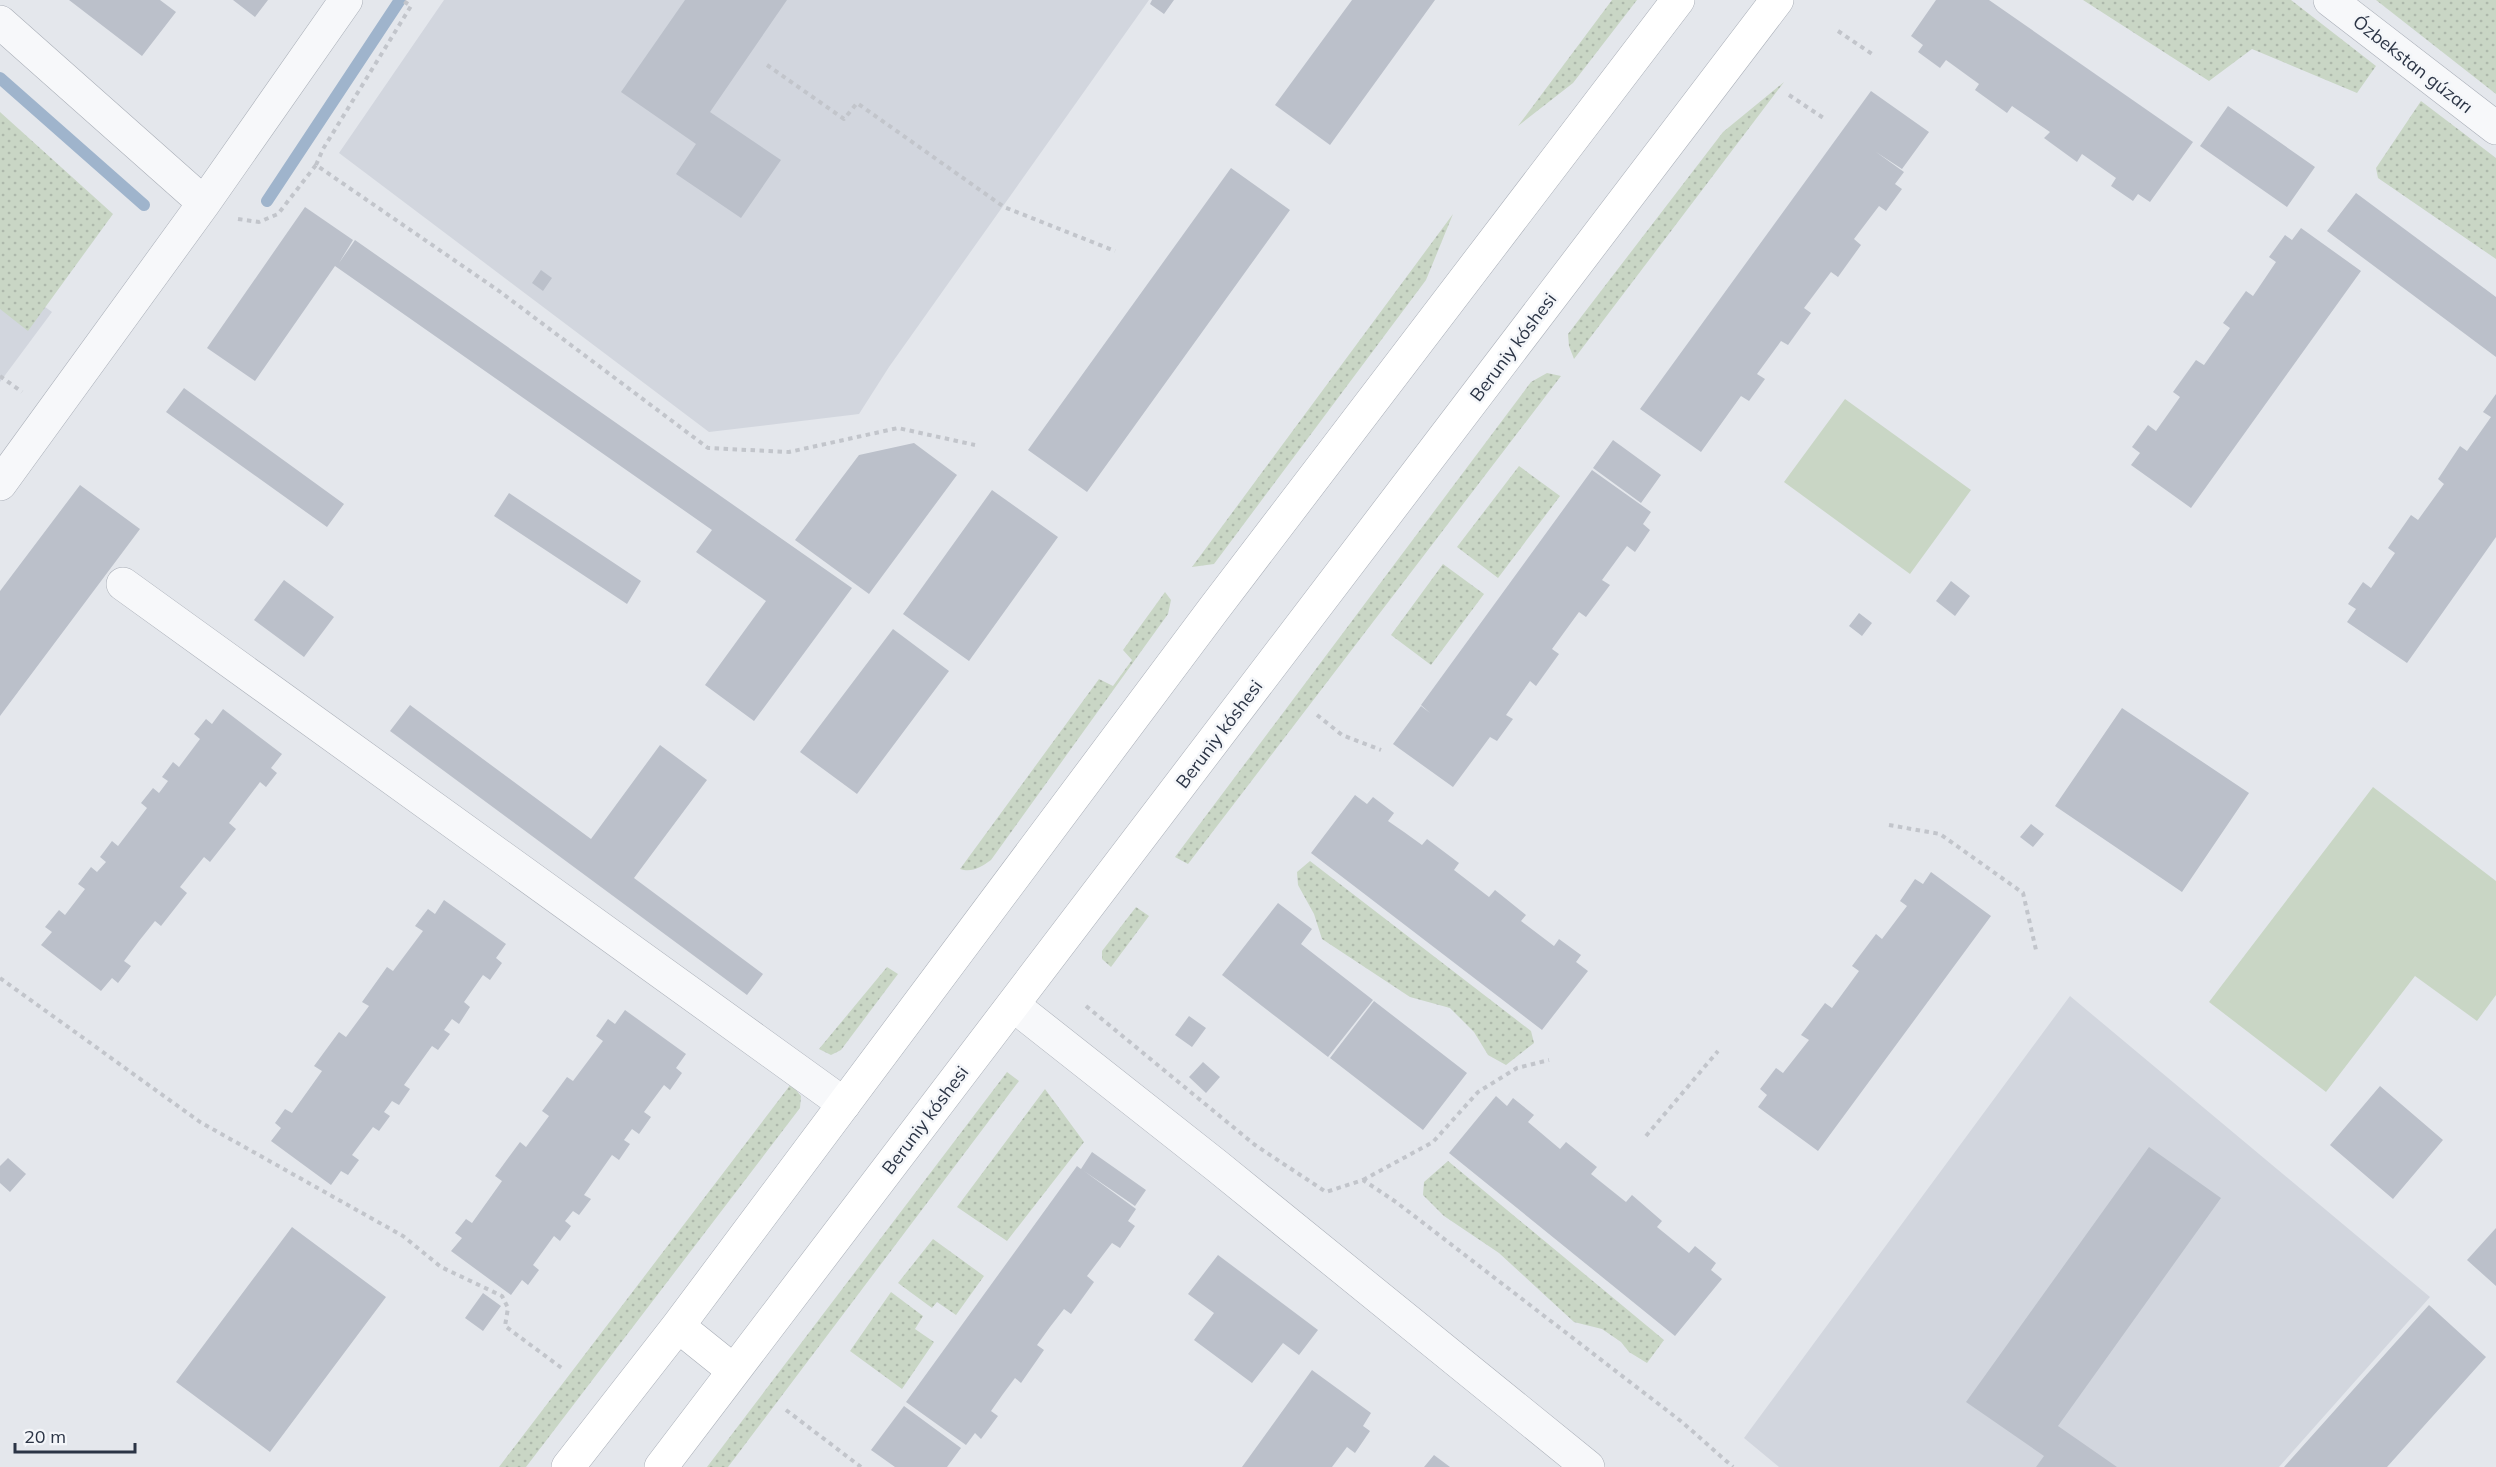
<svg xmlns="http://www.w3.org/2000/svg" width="2496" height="1467" font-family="Mulish,sans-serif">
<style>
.built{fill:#d2d6de}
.grass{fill:url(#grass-dots)}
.garden{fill:#c9d6c5}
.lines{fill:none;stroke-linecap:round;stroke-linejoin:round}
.stream{stroke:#9fb4cc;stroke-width:12}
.building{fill:#bbc0ca}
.minor-casing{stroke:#a9aeb7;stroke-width:34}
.secondary-casing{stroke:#a9aeb7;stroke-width:34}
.path{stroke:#c2c5cb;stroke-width:4;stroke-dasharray:4.5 4.5;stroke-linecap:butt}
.minor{stroke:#f7f8fa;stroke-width:33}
.secondary{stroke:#fff;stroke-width:33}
.labels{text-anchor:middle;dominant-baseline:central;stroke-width:5;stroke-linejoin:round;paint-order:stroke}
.street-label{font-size:18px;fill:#2b3445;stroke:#f4f6f9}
</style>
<defs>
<pattern id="grass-dots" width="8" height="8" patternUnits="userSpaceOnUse" patternTransform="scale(1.5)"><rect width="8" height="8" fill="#c9d6c5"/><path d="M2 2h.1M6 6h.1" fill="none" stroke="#adb8ab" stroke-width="1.8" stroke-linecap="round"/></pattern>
</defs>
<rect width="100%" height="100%" fill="#e4e7ec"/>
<path class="built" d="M444 0H1149L889 367 859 414 709 432 339 153Z
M0 274 52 312 0 382Z
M2070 996 2430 1297 2279 1467H1779L1744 1438Z"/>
<path class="grass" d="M1612 0H1637L1573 83 1518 126Z
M2083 0H2291L2376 66 2357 93 2252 49 2209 81Z
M2376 0H2496V94Z
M1784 82 1574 359 1569 346 1568 334 1723 132Z
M2421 101 2496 158V259L2378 178 2376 168Z
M0 112 113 214 28 331 0 309Z
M1453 214 1426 280 1214 564 1192 567Z
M1547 373 1561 376 1188 864 1175 857 1531 382Z
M1519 466 1560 496 1498 578 1457 547Z
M1443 564 1484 594 1431 665 1391 635Z
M1165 592 1171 600 1168 614 991 860C981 867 972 873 960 869L1099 679 1113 686 1132 660 1123 650Z
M1310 861 1531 1031 1534 1043 1506 1065 1488 1055 1474 1032 1450 1008 1410 997 1322 939 1314 914 1298 885 1297 872Z
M1136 907 1149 916 1111 967 1102 959V951Z
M887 967 898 974 841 1050 831 1055 819 1049Z
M1007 1072 1019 1081 728 1467H707Z
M791 1084 801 1096 800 1108 526 1467H499Z
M1045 1089 1084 1142 1007 1241 957 1207Z
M1448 1161 1664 1340 1647 1363 1629 1352 1621 1342 1602 1329 1574 1322 1499 1253 1444 1216 1423 1195 1424 1182Z
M933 1239 984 1276 956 1315 937 1302 932 1308 898 1283Z
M891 1292 923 1316 915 1329 934 1342 902 1389 850 1351Z"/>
<path class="garden" d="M1845 399 1971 490 1910 574 1784 482Z
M2373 787 2496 881V995L2477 1021 2415 976 2326 1092 2209 1002Z"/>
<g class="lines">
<path class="stream" d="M0 78 144 205
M267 201 400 0"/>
</g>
<path class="building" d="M69 0H160L176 12 142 56Z
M233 0H268L255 17Z
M685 0H787L710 112 781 160 741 218 676 174 696 144 621 92Z
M1152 0H1174L1164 14 1150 4Z
M1352 0H1435L1330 145 1275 105Z
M1936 0H1989L2193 142 2150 202 2138 194 2133 201 2111 186 2116 178 2082 154 2077 162 2044 138 2050 132 2012 106 2007 113 1975 90 1979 84 1946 60 1940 68 1918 52 1923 45 1911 36Z
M1871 91 1929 132 1902 169 1876 152 1904 172 1895 184 1902 189 1886 211 1879 206 1854 239 1861 245 1838 277 1831 272 1804 308 1811 313 1788 345 1781 341 1757 374 1765 379 1749 401 1741 396 1701 452 1640 409Z
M2228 106 2315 167 2287 207 2200 146Z
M1231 168 1290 210 1087 492 1028 450Z
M2356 193 2496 297V357L2327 231Z
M305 207 353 240 339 263 355 240 852 588 754 721 705 685 766 601 696 552 712 530 335 266 255 381 207 348Z
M2301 228 2361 271 2191 508 2131 465 2140 453 2132 447 2148 425 2156 431 2180 397 2173 392 2196 360 2204 365 2230 328 2223 323 2246 291 2253 296 2276 262 2269 257 2285 235 2292 240Z
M541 270 552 278 543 291 532 283Z
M184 388 344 504 327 527 166 412Z
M2496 394V537L2407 663 2347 622 2356 609 2348 604 2363 582 2371 588 2395 553 2388 548 2411 515 2418 520 2444 484 2438 479 2460 446 2467 451 2491 417 2483 412Z
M1613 440 1661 475 1641 503 1593 468Z
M914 443 957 475 869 594 795 540 859 455Z
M1592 470 1651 512 1643 524 1650 530 1635 552 1627 546 1602 580 1610 585 1586 617 1579 612 1552 649 1559 654 1536 686 1530 681 1506 715 1513 719 1497 741 1490 737 1453 787 1393 744 1421 706 1430 713 1421 705Z
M80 485 140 529 0 716V591Z
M992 490 1058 537 969 661 903 614Z
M509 493 641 581 627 604 494 516Z
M284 580 334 617 304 657 254 620Z
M1951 581 1970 596 1955 616 1936 601Z
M1859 613 1872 623 1862 636 1849 626Z
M893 629 949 671 857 794 800 752Z
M410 705 591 839 660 745 707 780 634 878 763 974 747 995 390 731Z
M2122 708 2249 793 2182 892 2055 806Z
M223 709 282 754 271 768 277 773 266 787 260 782 229 823 236 829 210 862 204 857 180 887 187 893 161 926 155 921 139 941 124 961 131 966 118 983 112 978 101 991 41 945 52 932 45 927 59 910 65 915 85 889 78 884 91 867 97 872 106 862 100 857 112 841 118 846 147 808 141 803 153 788 159 793 168 781 162 777 173 762 179 767 200 739 194 734 206 719 212 724Z
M1355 795 1367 804 1373 797 1394 813 1388 821 1404 832 1422 845 1427 839 1459 863 1454 870 1489 897 1495 890 1526 915 1521 921 1554 946 1559 939 1581 955 1576 962 1588 971 1542 1030 1311 853Z
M2031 824 2044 834 2033 847 2020 837Z
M1931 872 1991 916 1818 1151 1758 1107 1767 1095 1760 1089 1776 1068 1783 1073 1809 1040 1801 1035 1825 1003 1832 1008 1859 971 1852 966 1876 934 1882 939 1907 906 1900 901 1915 879 1923 884Z
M444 900 506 944 496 958 502 963 490 980 483 975 464 1002 470 1007 459 1024 452 1019 444 1030 450 1034 438 1050 432 1046 404 1085 410 1089 399 1105 392 1101 384 1112 390 1116 379 1131 373 1127 352 1155 359 1160 348 1175 341 1171 331 1185 271 1141 281 1128 275 1123 285 1109 292 1113 322 1071 314 1066 339 1032 346 1037 369 1006 362 1002 387 967 393 971 423 931 415 926 428 909 435 914Z
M1278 903 1312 929 1301 944 1373 1000 1328 1057 1222 975Z
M1374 1001 1467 1073 1423 1130 1330 1058Z
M625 1010 686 1054 676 1068 682 1073 670 1090 664 1085 644 1112 651 1117 639 1134 632 1129 624 1140 630 1144 619 1160 612 1155 584 1195 591 1199 579 1215 573 1211 565 1221 571 1226 560 1241 554 1236 533 1265 539 1270 528 1285 522 1280 511 1295 451 1251 462 1238 455 1233 466 1219 472 1223 502 1181 495 1176 520 1142 526 1147 549 1116 542 1111 567 1077 573 1081 603 1041 596 1036 608 1019 615 1024Z
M1189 1016 1206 1028 1192 1047 1175 1035Z
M1203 1062 1220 1077 1206 1093 1189 1077Z
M2380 1086 2443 1140 2393 1199 2330 1145Z
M1496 1096 1507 1106 1513 1098 1534 1115 1528 1122 1560 1149 1566 1142 1597 1167 1591 1174 1626 1202 1632 1195 1662 1221 1657 1227 1689 1253 1695 1246 1716 1263 1711 1270 1722 1279 1675 1336 1449 1153Z
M2149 1147 2221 1198 2058 1426 2117 1467H2036L2044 1456 1966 1402Z
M1092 1152 1146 1190 1135 1206 1084 1171 1136 1209 1128 1221 1135 1226 1120 1248 1112 1243 1087 1276 1094 1282 1071 1314 1064 1309 1050 1327 1037 1345 1044 1350 1021 1383 1015 1378 1003 1394 991 1411 998 1416 981 1439 975 1433 966 1445 906 1402 1077 1166 1081 1169Z
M8 1158 26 1174 10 1192 0 1183V1166Z
M292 1227 386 1297 270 1452 176 1382Z
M2496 1228V1286L2467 1260Z
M1218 1255 1318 1330 1299 1355 1283 1343 1252 1383 1194 1340 1214 1313 1188 1294Z
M483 1293 501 1306 483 1331 465 1318Z
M2429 1305 2486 1357 2387 1467H2284Z
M1312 1370 1371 1413 1363 1426 1370 1431 1355 1453 1347 1447 1332 1467H1242Z
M904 1406 961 1448 947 1467H895L871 1450Z
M1434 1455 1450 1467H1424Z"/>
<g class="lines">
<defs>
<path id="minor" d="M2330 0 2496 128
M0 22 204 203
M0 484 204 203 346 0
M123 584 844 1104
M1013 1005 1217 1166 1588 1467"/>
<path id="secondary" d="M678 1326 734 1371
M568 1467 678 1326 1213 610 1678 0
M661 1467 1777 0"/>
</defs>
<use href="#minor" class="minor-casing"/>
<use href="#secondary" class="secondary-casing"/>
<path class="path" d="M1838 31 1872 54
M767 65 844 119 857 103 1004 207 1115 251
M1789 95 1825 119
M316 165 323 149 411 6 402 0
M238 219 259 222 278 214 316 165 499 291 708 448 789 452 898 428 975 445
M0 376 22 392
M1317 715 1342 735 1381 750
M1889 825 1940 834 2023 893 2036 950
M0 978 200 1122 403 1236 441 1267 502 1296 508 1308 505 1326 563 1369
M1086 1006 1255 1145 1326 1192 1363 1180 1396 1202 1682 1422 1733 1467
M1646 1136 1718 1051
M1363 1180 1433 1142 1478 1092 1517 1068 1549 1060
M786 1410 861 1467"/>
<use href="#minor" class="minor"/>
<use href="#secondary" class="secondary"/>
</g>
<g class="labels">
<g class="street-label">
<text transform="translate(2413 64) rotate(38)">Ózbekstan gúzarı</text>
<text transform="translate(1513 347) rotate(-53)">Beruniy kóshesi</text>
<text transform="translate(1219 734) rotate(-53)">Beruniy kóshesi</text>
<text transform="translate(925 1120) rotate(-53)">Beruniy kóshesi</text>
</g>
</g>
<path d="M15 1443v9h120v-9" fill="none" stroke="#2b3445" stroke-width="3"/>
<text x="24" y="1443" font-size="18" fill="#2b3445" stroke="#f4f6f9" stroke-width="4.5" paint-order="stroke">20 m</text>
</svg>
